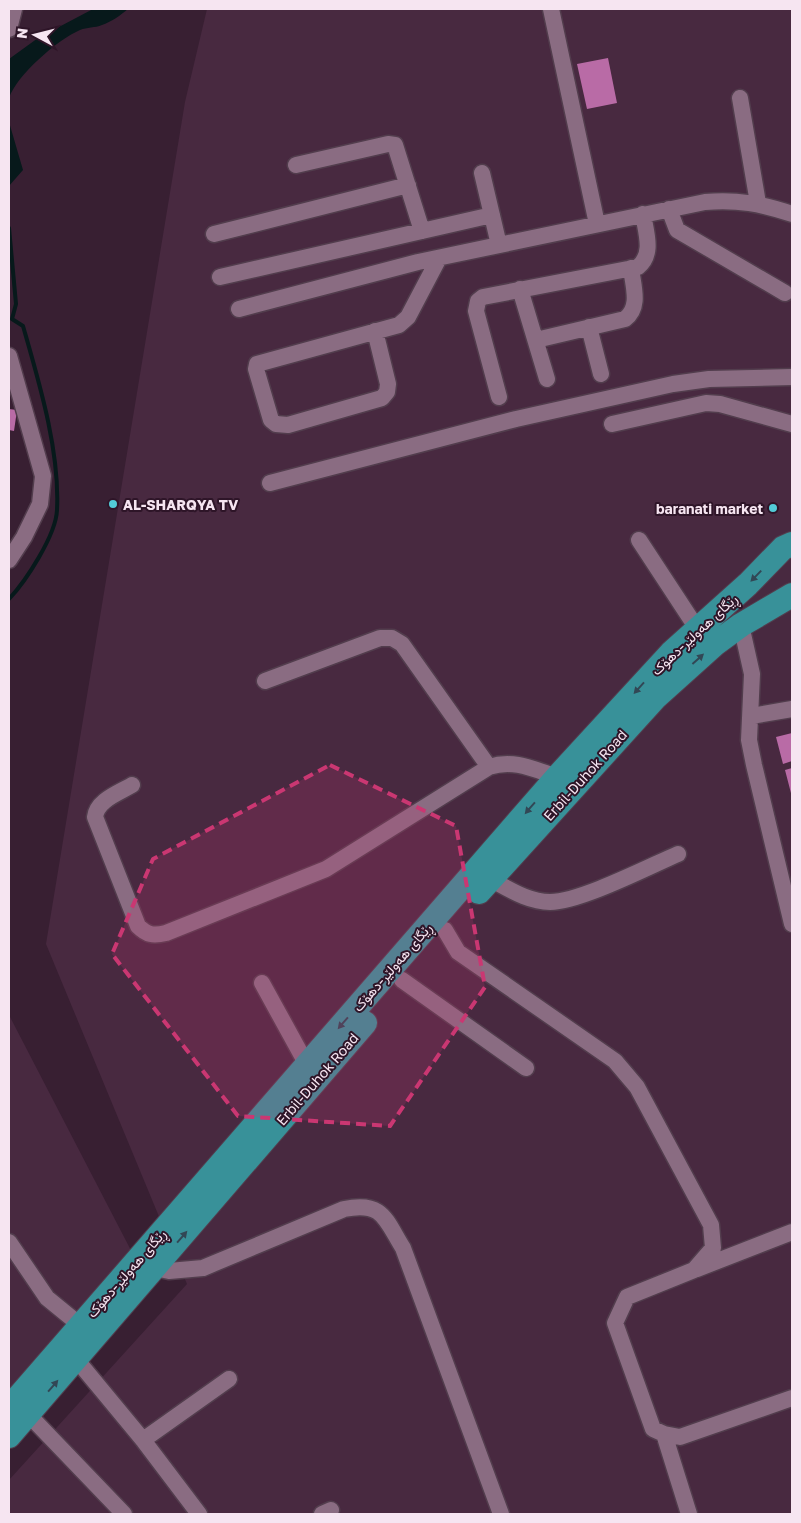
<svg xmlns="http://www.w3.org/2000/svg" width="801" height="1523" font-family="'Golos Text',Vazirmatn,sans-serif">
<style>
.built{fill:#482940}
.water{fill:#07191b}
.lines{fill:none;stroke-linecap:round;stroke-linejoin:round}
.stream{stroke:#07191b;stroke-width:4}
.building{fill:#b96ba6}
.minor-casing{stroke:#523d4d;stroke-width:19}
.highway-casing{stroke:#523d4d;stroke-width:26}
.minor{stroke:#8a6c82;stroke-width:16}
.highway{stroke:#389199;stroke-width:24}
.oneway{fill:#324755}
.marked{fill:#ca3772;fill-opacity:0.2;stroke:#ca3772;stroke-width:4;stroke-dasharray:10 6;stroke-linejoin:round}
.poi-dot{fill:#52cbd7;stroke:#2e1528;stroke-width:2}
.labels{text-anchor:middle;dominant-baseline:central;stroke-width:4;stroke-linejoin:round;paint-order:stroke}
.poi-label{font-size:14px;font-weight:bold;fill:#f6e5f1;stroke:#2e1528;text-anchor:start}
.street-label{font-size:14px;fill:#f6e5f1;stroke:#2e1528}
</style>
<rect width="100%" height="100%" fill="#381f32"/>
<path class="built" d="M207 9H792V1514H9V1480L187 1284 46 944 185 102Z
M9 1015 137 1262 9 1410Z"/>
<path class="water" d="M93 9H128C121 15 111 22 102 25 95 28 87 27 80 30 57 40 17 75 9 98V59L38 38Z
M9 122 23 170 9 186Z"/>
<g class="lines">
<path class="stream" d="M9 228 16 304 12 319 23 326C39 382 60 451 57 510 56 535 26 581 9 599"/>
</g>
<path class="building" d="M608 58 617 103 587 109 577 64Z
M9 409 17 410 14 431 9 430Z
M792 733V761L783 764 776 737Z
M792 768V797L785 770Z"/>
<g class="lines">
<defs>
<path id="minor" d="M551 9 597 224
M9 29 14 9
M740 98 758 203
M296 165 388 144 395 145 422 231
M482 173 499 245
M669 209 677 230 785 293
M214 234 408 185
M220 277 492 215
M520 289 547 379
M239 309 418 262 705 202C737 199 762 204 792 214
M589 327 601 374
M375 331 388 384 387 392 382 398 288 425 276 424 271 420 256 369 257 364 399 325 408 317 439 258
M536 340 625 319C641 307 633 286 631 268
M9 356 43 476 40 504 24 537 9 560
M499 397 476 311 478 301 483 297 638 267C654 254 646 233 643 214
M612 424 706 403 720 404 792 424
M270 483 516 419 673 384 709 379 792 377
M639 540 698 630
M741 625 752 674 749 740 754 765 792 924
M265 681 380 638H392L402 644 489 767
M751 716 792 709
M132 785C119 793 97 800 95 817L138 926C147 935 153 936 166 933L326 869 489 767C514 759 533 769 557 777
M490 879C509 889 528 902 550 902 580 902 648 867 678 854
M445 930 458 952 615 1061 637 1087 711 1225 713 1248 694 1270 627 1297 615 1323 653 1429 664 1434 680 1437 792 1398
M402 980 526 1068
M262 983 307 1065
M9 1242 47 1298 80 1325
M155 1268 169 1271 203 1268 344 1209C383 1201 385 1219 403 1248L501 1514
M697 1269 792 1232
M76 1359 143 1440 199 1514
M28 1414 124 1514
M664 1434 689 1514
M143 1440 229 1379
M322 1514 331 1510"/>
<path id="highway" d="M479 892 656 697 715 644 741 625 792 595
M9 1408 557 777 671 653 748 584 783 548 792 544
M9 1436 365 1023"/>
</defs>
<use href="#minor" class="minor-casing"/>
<use href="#highway" class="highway-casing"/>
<use href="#minor" class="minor"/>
<use href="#highway" class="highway"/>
</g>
<defs><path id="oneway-solid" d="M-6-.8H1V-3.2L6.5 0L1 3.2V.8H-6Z" transform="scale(1.25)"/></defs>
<g class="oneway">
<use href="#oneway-solid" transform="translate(756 576) rotate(134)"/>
<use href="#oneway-solid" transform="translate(698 659) rotate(-42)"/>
<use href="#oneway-solid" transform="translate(639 688) rotate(132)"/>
<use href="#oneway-solid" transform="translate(530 808) rotate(131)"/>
<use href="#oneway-solid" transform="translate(343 1023) rotate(131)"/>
<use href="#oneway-solid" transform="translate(182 1237) rotate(-49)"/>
<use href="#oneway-solid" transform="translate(53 1386) rotate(-49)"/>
</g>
<path class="marked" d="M330 765 456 826 485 987 390 1126 238 1116 112 954 153 859Z"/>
<g class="poi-dot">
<circle cx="113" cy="504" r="5"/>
<circle cx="773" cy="508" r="5"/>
</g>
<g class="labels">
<g class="poi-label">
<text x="123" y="504">AL-SHARQYA TV</text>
<text x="763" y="508" text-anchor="end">baranati market</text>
</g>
<g class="street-label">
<text transform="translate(694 634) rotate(-43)">ڕێگای هەولێر-دهۆک</text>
<text transform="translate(585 775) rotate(-48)">Erbil-Duhok Road</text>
<text transform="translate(392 967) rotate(-49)">ڕێگای هەولێر-دهۆک</text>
<text transform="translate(317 1079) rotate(-49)">Erbil-Duhok Road</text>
<text transform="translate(126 1273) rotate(-49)">ڕێگای هەولێر-دهۆک</text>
</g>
</g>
<rect width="801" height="1523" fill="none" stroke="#f6e5f1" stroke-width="20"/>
<g transform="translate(35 35) rotate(277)" stroke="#2e1528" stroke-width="4" paint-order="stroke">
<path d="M0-4L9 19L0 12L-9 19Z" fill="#f6e5f1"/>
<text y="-8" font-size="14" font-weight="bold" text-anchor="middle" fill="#f6e5f1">N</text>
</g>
</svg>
